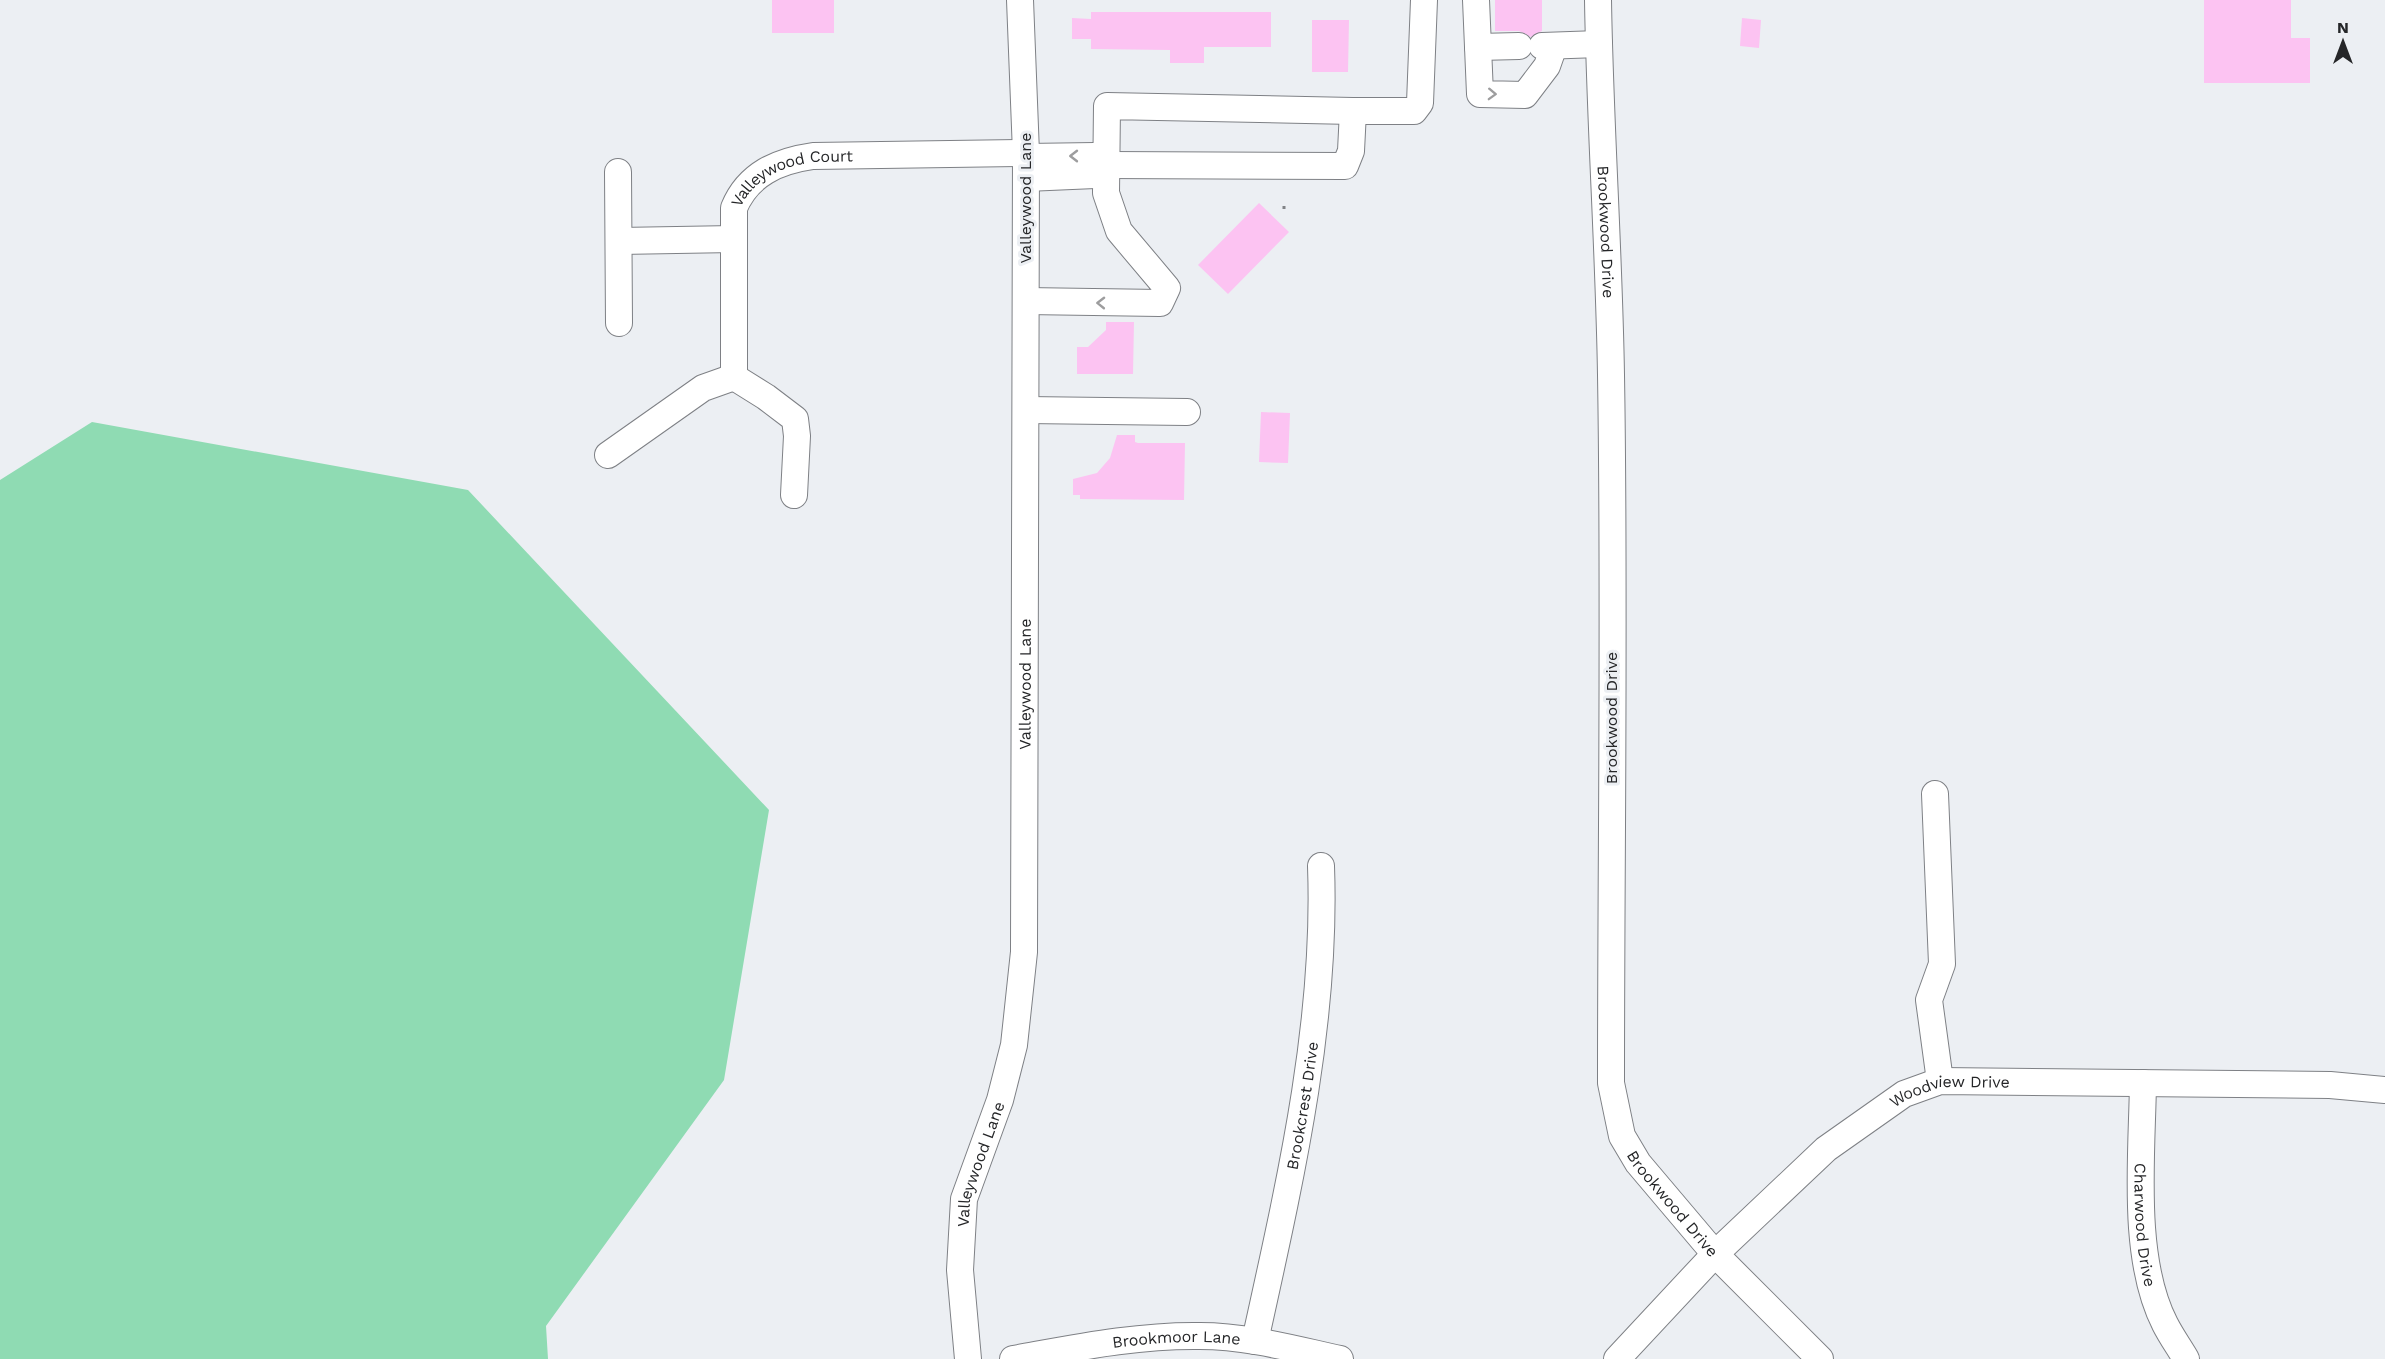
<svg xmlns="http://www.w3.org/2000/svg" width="2385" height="1359" font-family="'Work Sans',sans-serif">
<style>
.green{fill:#8fdbb3}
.building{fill:#fcc3f2}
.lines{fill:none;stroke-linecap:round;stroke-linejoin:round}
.minor-casing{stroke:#7e8085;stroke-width:28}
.path{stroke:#818386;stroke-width:3;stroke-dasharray:3 3;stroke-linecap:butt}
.minor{stroke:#fff;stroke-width:26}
.oneway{stroke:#9d9d9e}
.labels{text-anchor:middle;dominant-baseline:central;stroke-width:6;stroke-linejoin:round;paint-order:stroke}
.street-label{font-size:16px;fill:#252628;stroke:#eceff3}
</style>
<rect width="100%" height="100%" fill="#eceff3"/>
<path class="green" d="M92 422 468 490 769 810 724 1080 546 1326 548 1359H0V480Z"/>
<path class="building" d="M772 0H834V33H772Z
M1495 0H1542V31L1531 37 1519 31H1495Z
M2204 0H2291V38H2310V83H2204Z
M1091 12H1271V47H1204V63H1170V50L1091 49V39H1072V18L1091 19Z
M1742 18 1761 20 1759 48 1740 46Z
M1312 20H1349L1348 72H1312Z
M1259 203 1289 232 1228 294 1198 265Z
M1106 322H1134L1133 374H1077V347H1088L1106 330Z
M1261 412 1290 413 1288 463 1259 462Z
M1117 435H1135V442L1138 443H1185L1184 500 1080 499V495H1073V479L1097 473 1110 458Z"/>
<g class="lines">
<defs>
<g id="minor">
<path d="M1476 0 1480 94 1525 95 1547 66 1554 46"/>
<path id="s1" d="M1598 0C1600 125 1609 250 1611 375 1615 611 1611 848 1611 1083L1622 1136 1638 1163 1715 1254 1820 1359"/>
<path d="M1542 46 1599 44"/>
<path d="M1478 47 1519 46"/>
<path d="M1026 157 1095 156 1107 165 1095 175 1026 178"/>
<path d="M1107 165 1345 166 1351 151 1353 111H1414L1420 103 1424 0"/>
<path d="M618 172 619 323"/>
<path d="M619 241 734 239"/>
<path d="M1026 301 1160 303 1167 288 1119 231 1106 193 1107 106 1353 111"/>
<path id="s2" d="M734 377V208C748 174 778 161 813 156L1026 153"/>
<path d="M734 377 766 397 795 419 797 436 794 495"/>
<path d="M1026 410 1187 412"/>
<path d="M608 455 703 388 734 377"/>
<path d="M1935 794 1942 964 1929 1000 1940 1081"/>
<path id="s3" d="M2143 1083C2142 1155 2131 1258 2165 1324 2171 1336 2179 1347 2186 1359"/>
<path id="s4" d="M1255 1341C1289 1186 1327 1025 1321 866"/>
<path id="s5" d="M968 1359 960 1270 964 1199 1000 1100 1014 1045 1024 952 1026 153 1020 0"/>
<path id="s6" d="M1013 1359C1075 1348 1137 1335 1200 1336 1247 1336 1294 1349 1340 1359"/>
<path id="s7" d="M1617 1359 1715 1254 1826 1149 1904 1094 1940 1081 2330 1085 2385 1090"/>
</g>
</defs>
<use href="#minor" class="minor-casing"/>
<path class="path" d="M1284 206V210"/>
<use href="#minor" class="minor"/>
</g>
<defs><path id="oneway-chevron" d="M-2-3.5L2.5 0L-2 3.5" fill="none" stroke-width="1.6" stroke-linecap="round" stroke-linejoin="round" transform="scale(1.5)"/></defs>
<g class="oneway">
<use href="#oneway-chevron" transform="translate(1492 94) rotate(2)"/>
<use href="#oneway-chevron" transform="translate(1074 156) rotate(180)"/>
<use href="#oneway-chevron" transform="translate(1101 303) rotate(-179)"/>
</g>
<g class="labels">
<g class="street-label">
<text stroke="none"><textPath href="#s2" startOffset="240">Valleywood Court</textPath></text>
<text transform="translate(1025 198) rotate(-90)">Valleywood Lane</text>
<text stroke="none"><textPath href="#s1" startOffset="232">Brookwood Drive</textPath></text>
<text stroke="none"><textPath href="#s5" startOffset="684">Valleywood Lane</textPath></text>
<text transform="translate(1611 718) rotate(-90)">Brookwood Drive</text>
<text stroke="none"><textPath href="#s7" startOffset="438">Woodview Drive</textPath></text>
<text stroke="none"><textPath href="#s4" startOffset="240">Brookcrest Drive</textPath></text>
<text stroke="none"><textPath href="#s5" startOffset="198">Valleywood Lane</textPath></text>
<text stroke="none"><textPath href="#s1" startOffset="1222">Brookwood Drive</textPath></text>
<text stroke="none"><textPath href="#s3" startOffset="142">Charwood Drive</textPath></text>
<text stroke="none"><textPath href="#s6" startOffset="165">Brookmoor Lane</textPath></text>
</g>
</g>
<g transform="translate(2343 42)" stroke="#eceff3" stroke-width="4.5" paint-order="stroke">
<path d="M0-4.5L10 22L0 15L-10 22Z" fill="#252628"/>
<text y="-9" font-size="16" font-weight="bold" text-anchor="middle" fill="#252628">N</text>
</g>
</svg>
